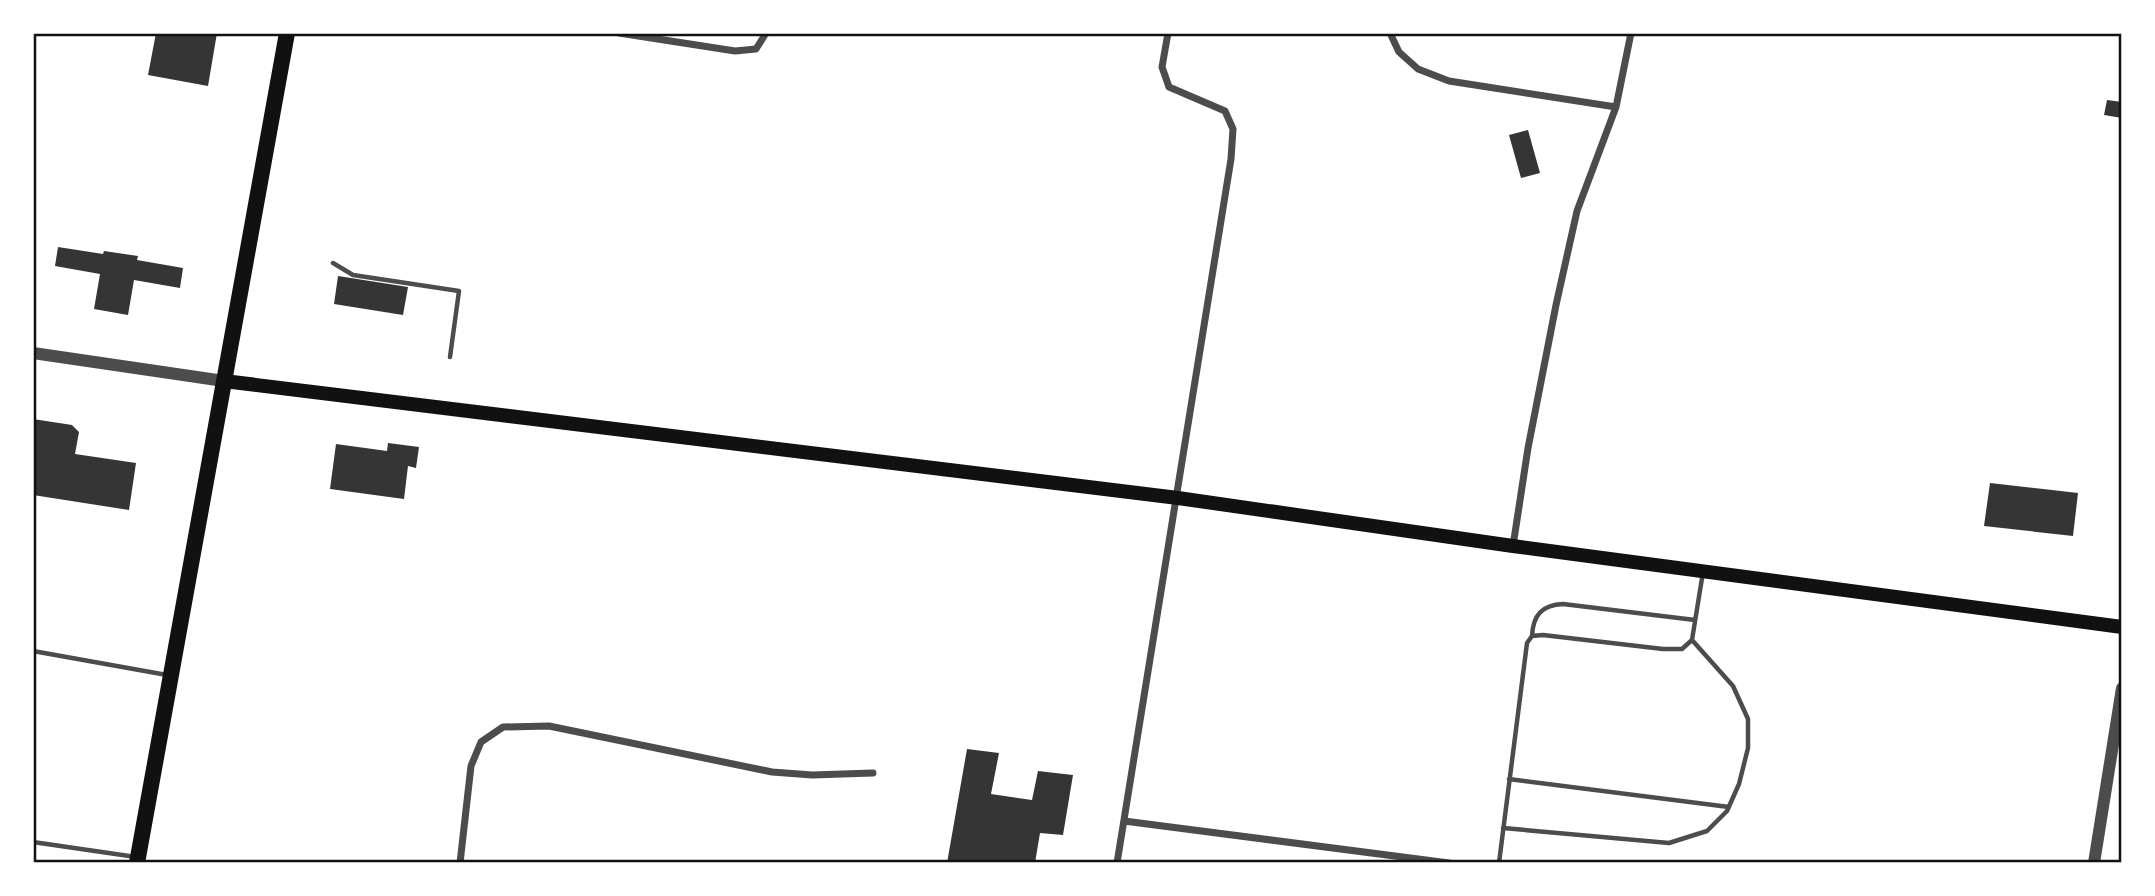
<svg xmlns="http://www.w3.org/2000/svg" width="2155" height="896" font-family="Bitter,serif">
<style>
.building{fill:#353535}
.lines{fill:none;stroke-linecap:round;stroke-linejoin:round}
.service{stroke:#4c4c4c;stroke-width:4.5}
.minor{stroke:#4c4c4c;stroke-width:7}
.tertiary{stroke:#4c4c4c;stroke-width:12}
.secondary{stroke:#111;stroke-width:14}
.primary{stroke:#111;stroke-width:16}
.neatline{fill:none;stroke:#111;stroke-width:2.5}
</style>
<rect width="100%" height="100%" fill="#fff"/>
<path class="building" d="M156 33H217L208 86 148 75Z
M2107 100 2122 102V118L2104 115Z
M1528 130 1540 173 1521 178 1509 135Z
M58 247 103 254 104 251 138 256 137 260 183 268 180 288 134 280 128 315 94 309 100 274 55 266Z
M338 276 408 287 403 315 334 304Z
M33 419 72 425 79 432 75 454 136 463 129 510 33 495Z
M388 443 419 447 416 468 408 466 404 499 330 489 336 444 387 451Z
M1990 483 2078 493 2073 536 1984 526Z
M967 749 999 753 991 794 1032 800 1038 771 1073 775 1063 835 1040 833 1035 863H947Z"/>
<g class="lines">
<path class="service" d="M333 263 353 275 459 291 450 357
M1532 636C1533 615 1542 605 1563 604L1695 620
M33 651 167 675
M1509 779 1729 807
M1503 828 1669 843 1707 831 1727 811 1739 784 1748 748V719L1733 686 1692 640
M33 842 136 857
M1499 863 1527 643 1532 636 1543 635 1663 649H1682L1692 640 1703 572"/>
<path class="minor" d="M619 33 735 51 756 49 766 33
M1390 33 1399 52 1418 69 1449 81 1616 107
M1513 546 1528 448 1556 305 1577 211 1616 107 1631 33
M1124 821 1449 863
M460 863 471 766 481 742 503 727 549 726 772 772 812 775 873 773
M1117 863 1231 159 1233 129 1225 111 1169 87 1162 67 1168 33"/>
<path class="tertiary" d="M33 353 224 381
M2094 863 2122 688"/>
<path class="secondary" d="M224 381 1178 498 1513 546 2122 627"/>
<path class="primary" d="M137 863 287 33"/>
</g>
<rect width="2155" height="896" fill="none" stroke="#ffffff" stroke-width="70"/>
<rect x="35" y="35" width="2085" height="826" class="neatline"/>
</svg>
